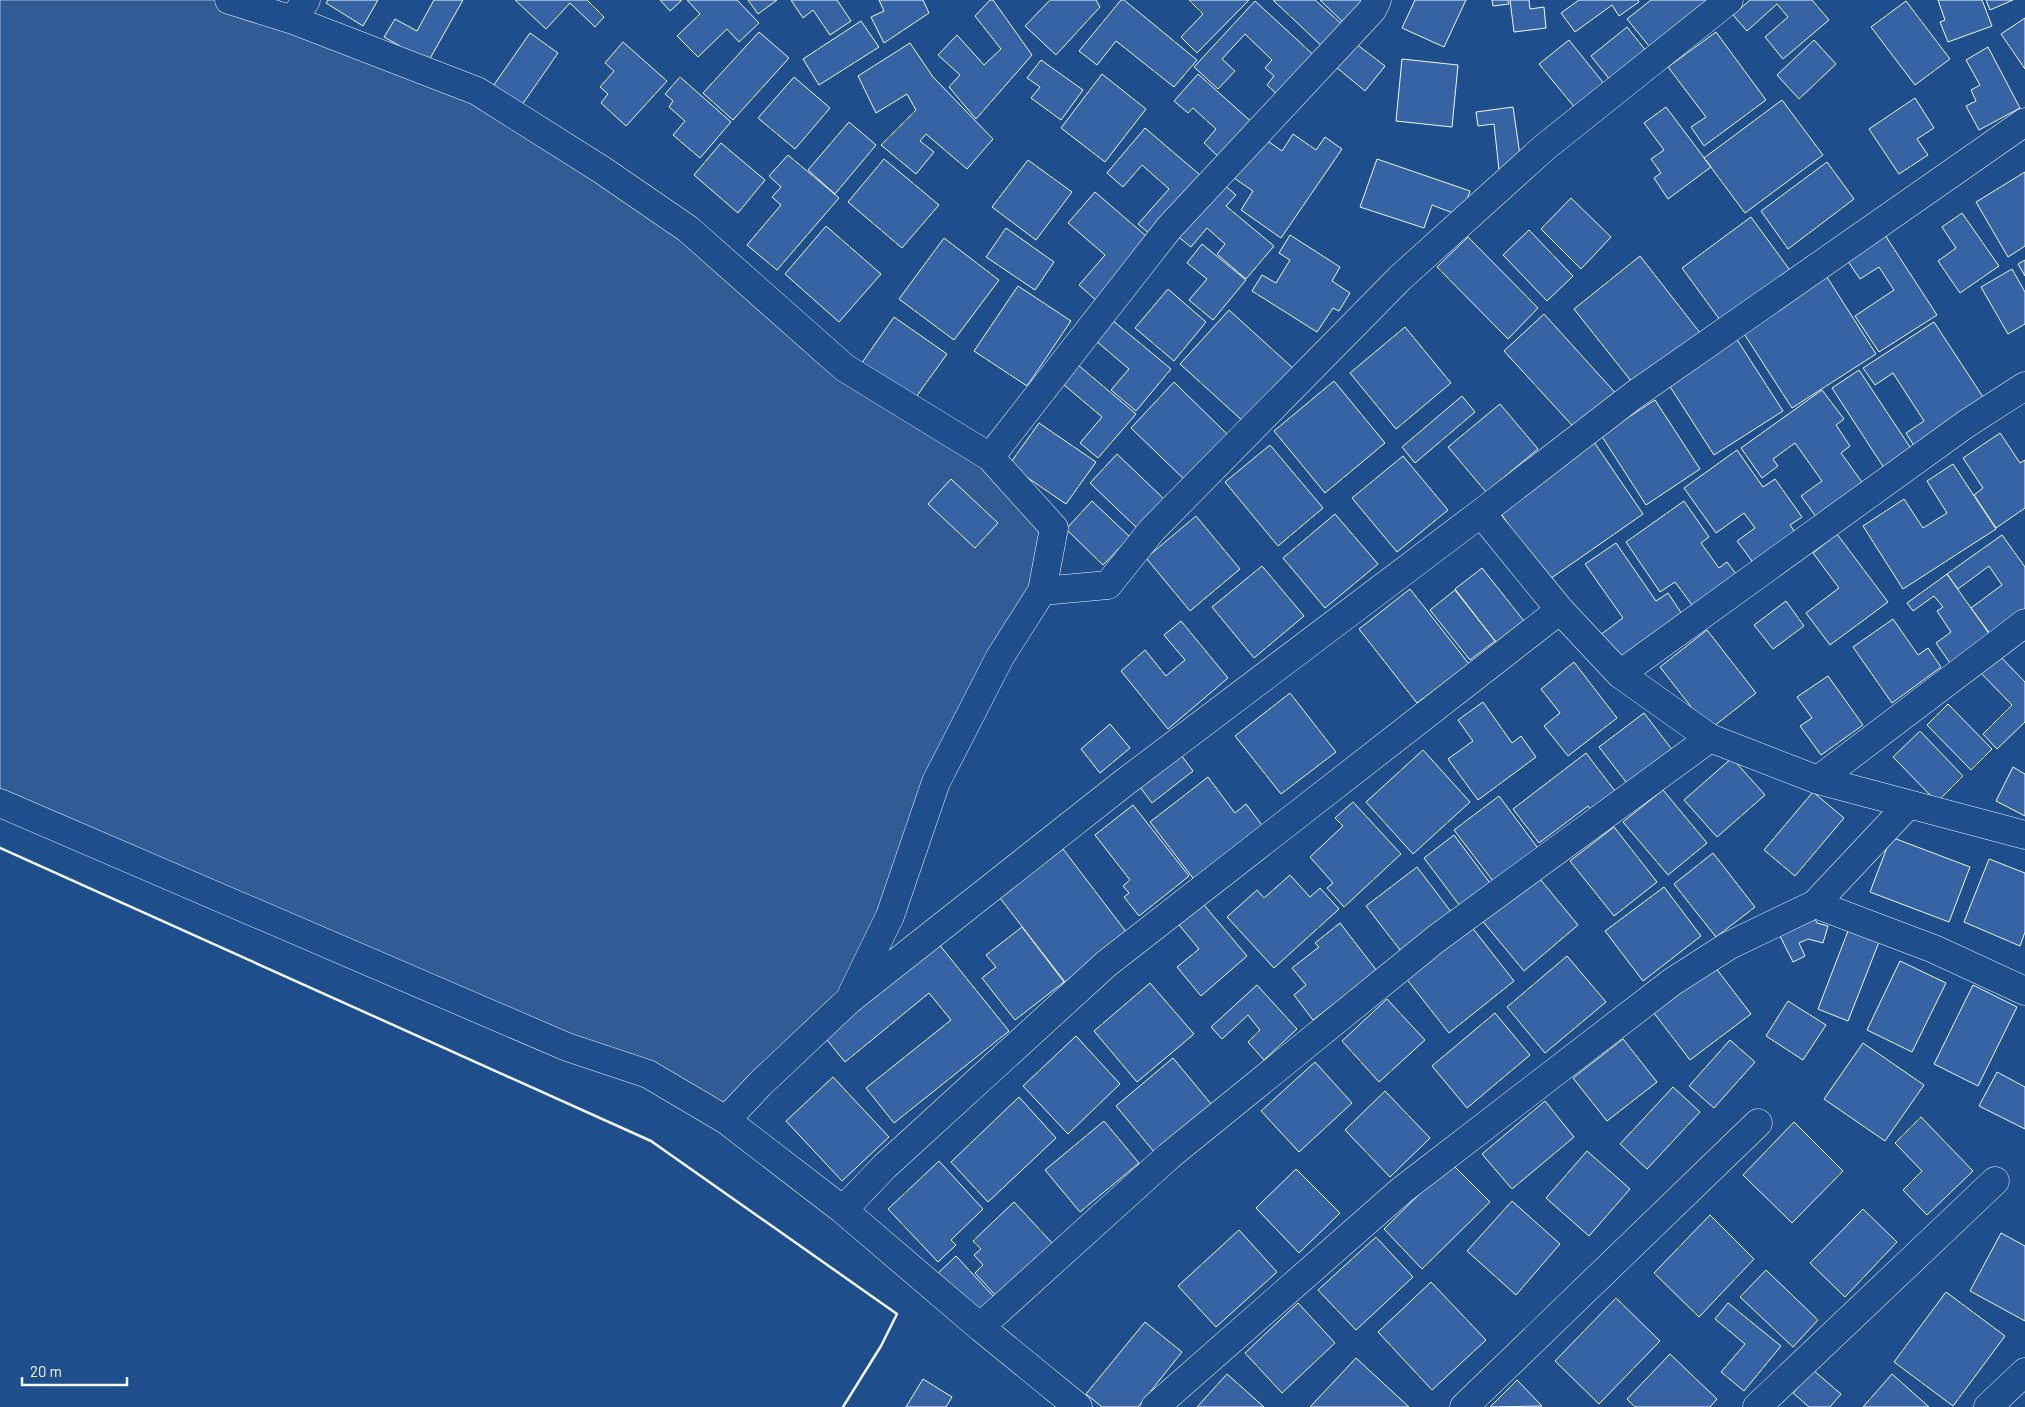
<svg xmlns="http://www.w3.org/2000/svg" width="2025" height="1407" font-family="Barlow,sans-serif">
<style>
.built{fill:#305b95;stroke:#a8bbd7}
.building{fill:#3563a3;stroke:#f2f6ff}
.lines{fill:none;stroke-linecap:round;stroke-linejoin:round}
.street-casing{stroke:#f2f6ff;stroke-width:29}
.street{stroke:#1f4e8c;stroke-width:28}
.wall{stroke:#f2f6ff;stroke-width:2.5}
</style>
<rect width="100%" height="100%" fill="#1f4e8c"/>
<path class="built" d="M0 0H229L477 91 602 170 845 368 990 457 1054 528 1000 657 849 1000 726 1120 0 803Z"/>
<path class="building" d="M328 0H378L363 26 326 3Z
M434 0H463L428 62 384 37 395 19 417 31Z
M515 0H587L604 17 595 27 570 3 546 29Z
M660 0H682L670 11Z
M687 0H737L759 23 739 42 727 29 698 57 677 36 700 14Z
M748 0H777L758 14Z
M791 0H837L851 21 830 35 813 10 803 18Z
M879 0H923L929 13 884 43 871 17 884 11Z
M990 0H993L1032 55 976 119 949 87 960 75 938 55 957 35 984 65 1001 49 975 16Z
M1050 0H1096L1100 7 1056 55 1025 26Z
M1121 0H1124L1197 60 1174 87 1116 41 1097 65 1079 51Z
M1189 0H1249L1197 53 1181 37 1203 14Z
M1273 0H1315L1346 28 1326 50Z
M1320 0H1367L1345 24Z
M1415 0H1466L1444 47 1402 28Z
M1492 0H1508L1509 4 1493 6Z
M1510 0H1529L1530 9 1544 7 1546 28 1514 32Z
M1579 0H1638L1639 2 1619 16 1612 5 1575 32 1561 13Z
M1651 0H1717L1653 51 1627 19Z
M1750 0H1812L1829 20 1783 59 1765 37 1788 17 1777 4 1747 31 1733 15Z
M1938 0H1982L1992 26 1948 42 1940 22 1945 20Z
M1986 0H2013L1990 10Z
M1255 1 1318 59 1282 99 1267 85 1274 76 1265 68 1272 60 1245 34 1222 59 1235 71 1218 89 1194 67Z
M1906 1 1950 59 1915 85 1871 27Z
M2025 18V69L2001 34Z
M861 21 879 47 819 85 803 59Z
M1627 27 1651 57 1615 86 1591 56Z
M759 32 789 58 733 120 703 93Z
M1716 32 1766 100 1704 146 1691 127 1706 117 1668 67Z
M530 33 558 53 517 112 489 92Z
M1569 40 1609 90 1580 114 1539 64Z
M1814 40 1836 64 1799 99 1777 75Z
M623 42 667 81 626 126 601 103 608 94 600 87 614 71 605 63Z
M910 43 933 77 993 139 967 169 926 134 920 141 934 152 916 174 881 145 916 110 907 94 876 113 858 76Z
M1355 43 1385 66 1365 91 1336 67Z
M1988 47 2020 108 1979 130 1966 106 1976 101 1971 90 1980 85 1966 60Z
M1402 59 1458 65 1452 127 1396 121Z
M1041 60 1083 90 1061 120 1031 98 1040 87 1027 78Z
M1102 74 1146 109 1105 162 1061 128Z
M1198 74 1256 126 1224 162 1204 143 1216 129 1193 108 1188 113 1174 101Z
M680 77 731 122 700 158 673 135 685 121 669 107 673 101 665 94Z
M794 77 830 108 795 149 758 118Z
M1915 98 1934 128 1917 139 1928 155 1899 174 1869 129Z
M1782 100 1823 155 1745 213 1704 158Z
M1513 107 1521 162 1500 179 1494 124 1478 126 1476 112Z
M1666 107 1711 167 1668 199 1654 178 1661 173 1651 159 1664 150 1644 123Z
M849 122 876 145 835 194 808 170Z
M1145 128 1207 181 1157 240 1138 224 1169 189 1142 165 1123 187 1107 173Z
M1293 134 1316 150 1325 137 1342 149 1281 238 1241 210 1253 191 1231 176 1259 135 1282 151Z
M721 143 765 180 738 213 694 175Z
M788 155 839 198 777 270 747 245 781 205 772 197 781 187 769 176Z
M884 159 939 205 902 248 848 202Z
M1377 159 1470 191 1461 216 1432 205 1424 228 1360 207Z
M1028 160 1072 192 1036 240 992 207Z
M1827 162 1854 199 1788 249 1761 211Z
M2025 172V246L2008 257 1976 202Z
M1221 182 1236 195 1226 206 1274 246 1246 279 1217 254 1225 244 1207 228 1191 247 1176 235Z
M1095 192 1153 242 1100 304 1079 285 1105 255 1068 223Z
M1571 198 1611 237 1581 269 1541 229Z
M1962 213 1999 266 1960 293 1938 261 1956 248 1942 227Z
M1751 217 1792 273 1723 324 1682 268Z
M826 226 881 274 839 322 785 274Z
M1006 228 1054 262 1035 290 986 257Z
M1529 230 1573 276 1547 301 1503 255Z
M1290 235 1340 267 1332 281 1350 293 1339 311 1333 308 1317 332 1252 291 1262 275 1276 283 1290 260 1279 253Z
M1885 235 1937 315 1879 352 1855 316 1894 290 1879 267 1860 279 1847 260Z
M1468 237 1538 308 1508 339 1437 267Z
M944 238 999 280 954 340 899 299Z
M1202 244 1246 280 1213 320 1189 300 1207 279 1187 263Z
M1640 256 1701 334 1635 386 1574 309Z
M2025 260V276L2018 264Z
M2012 269 2025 292V324L2008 334 1981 287Z
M1825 274 1876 354 1792 408 1741 329Z
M1018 286 1071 321 1027 386 974 351Z
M1168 289 1206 322 1174 361 1135 328Z
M1229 310 1294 369 1245 423 1180 364Z
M1544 314 1620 398 1580 434 1504 351Z
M894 317 947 354 911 404 859 367Z
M1112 320 1171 369 1136 411 1111 390 1129 369 1095 340Z
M1934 322 1987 403 1916 449 1906 433 1924 421 1893 373 1875 385 1863 368Z
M1405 327 1451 383 1396 429 1350 373Z
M1736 338 1783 411 1714 455 1667 382Z
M1078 365 1136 414 1098 458 1080 443 1102 417 1063 384Z
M1859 370 1914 453 1886 471 1832 388Z
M1334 381 1385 443 1325 493 1274 431Z
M1174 382 1230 437 1187 482 1131 428Z
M1822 390 1844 419 1836 425 1850 446 1841 453 1864 485 1817 518 1801 496 1822 481 1795 443 1773 459 1778 466 1762 478 1741 448Z
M1462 396 1475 412 1415 463 1402 447Z
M1655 400 1700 469 1646 505 1601 435Z
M1500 404 1538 449 1486 492 1448 447Z
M1039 423 1096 462 1066 504 1009 465Z
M2000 433 2020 463 2025 460V508L1996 528 1974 495 1983 488 1963 458Z
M1594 442 1643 514 1547 581 1498 509Z
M1270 445 1323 508 1278 546 1225 482Z
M1737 450 1763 487 1775 479 1802 517 1790 525 1797 535 1755 565 1737 541 1755 528 1744 513 1716 533 1684 488Z
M1117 454 1164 499 1137 528 1090 483Z
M1403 456 1448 510 1397 552 1352 498Z
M1953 464 1996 529 1903 589 1863 526 1904 499 1923 528 1947 513 1927 481Z
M951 479 998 523 975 548 928 504Z
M1092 501 1130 537 1103 565 1066 529Z
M1684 501 1709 537 1701 543 1719 568 1727 562 1739 578 1695 609 1675 582 1660 592 1626 542Z
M1335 514 1378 564 1325 608 1283 558Z
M1196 516 1240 569 1190 611 1146 558Z
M1837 534 1888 602 1830 645 1806 613 1839 588 1813 553Z
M2002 535 2025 567V610L1991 635 1971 608 2002 585 1989 566 1958 589 1947 574Z
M1616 543 1656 601 1668 593 1682 614 1618 660 1600 635 1623 618 1585 564Z
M1262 566 1304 616 1254 658 1212 607Z
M1482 568 1524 621 1496 642 1455 589Z
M1947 574 1990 635 1950 663 1936 643 1951 632 1937 611 1943 607 1934 596 1913 611 1907 603Z
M1410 589 1469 664 1417 703 1359 629Z
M1455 590 1495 641 1470 660 1430 610Z
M1786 601 1804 626 1773 649 1754 625Z
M1893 619 1918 655 1928 648 1941 667 1892 703 1853 647Z
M1181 621 1228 678 1168 729 1121 671 1145 650 1166 676 1185 660 1164 635Z
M1707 630 1756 693 1709 730 1660 667Z
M1994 650 2025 682V722L1997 749 1983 734 2012 705 1976 668Z
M1574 662 1617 718 1568 756 1544 726 1560 713 1541 689Z
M1828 676 1863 725 1821 755 1800 726 1812 718 1797 697Z
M1290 693 1336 752 1281 794 1235 736Z
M1483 702 1512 743 1521 736 1536 757 1478 800 1448 759 1473 741 1458 720Z
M1948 704 1992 749 1971 770 1927 725Z
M1644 713 1677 756 1633 791 1599 747Z
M1110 724 1130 748 1100 773 1081 749Z
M1920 731 1963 776 1937 802 1893 757Z
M1423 750 1470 802 1413 854 1366 802Z
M1586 753 1618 795 1594 814 1588 806 1539 843 1513 809Z
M1181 755 1193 771 1152 803 1140 787Z
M1732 758 1765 795 1717 837 1684 800Z
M2013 767 2025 774V816L1996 801Z
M1208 777 1235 813 1246 804 1265 829 1196 882 1150 822Z
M1663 790 1707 843 1668 875 1623 822Z
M1813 792 1844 818 1795 876 1764 850Z
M1499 796 1540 851 1496 885 1454 830Z
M1353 802 1401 854 1344 907 1327 888 1333 883 1310 857 1343 826 1335 818Z
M1133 805 1189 876 1139 916 1124 897 1129 893 1123 886 1130 880 1095 835Z
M1614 827 1657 882 1614 916 1570 861Z
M1454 835 1493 887 1463 910 1424 858Z
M1891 837 1970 867 1949 922 1870 892Z
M1063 849 1127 933 1065 982 1000 898Z
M1713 853 1755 907 1716 937 1674 884Z
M1989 859 2025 873V932L2020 946 1964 922Z
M1417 867 1455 917 1404 955 1366 906Z
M1535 873 1578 925 1524 971 1480 918Z
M1290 875 1310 897 1320 888 1339 909 1274 968 1227 917 1257 890 1264 898Z
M1664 887 1701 936 1643 981 1605 931Z
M1199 899 1247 956 1201 996 1177 967 1199 949 1175 920Z
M1813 915 1817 923 1828 926 1823 943 1808 939 1799 943 1805 956 1793 962 1778 932Z
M1467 921 1514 981 1449 1033 1401 972Z
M1340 923 1377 971 1313 1020 1294 995 1306 985 1292 968 1319 947 1315 943Z
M1022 927 1064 982 1015 1020 982 978 996 967 986 955Z
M1848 931 1879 942 1848 1021 1818 1009Z
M938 943 1009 1031 894 1123 866 1088 951 1020 929 993 845 1062 823 1035Z
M1567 956 1606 1002 1545 1053 1507 1007Z
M1900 961 1946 983 1912 1052 1867 1030Z
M1715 967 1751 1014 1690 1060 1654 1013Z
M1150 983 1194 1034 1137 1082 1094 1031Z
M1257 985 1297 1029 1264 1060 1248 1042 1260 1030 1248 1015 1222 1039 1211 1027Z
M1973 985 2017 1007 1978 1086 1934 1064Z
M1387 999 1425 1040 1379 1082 1342 1041Z
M1788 1001 1826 1025 1803 1060 1766 1036Z
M1495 1013 1530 1055 1467 1108 1432 1066Z
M1076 1036 1120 1084 1068 1134 1023 1086Z
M1623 1039 1657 1082 1607 1121 1573 1078Z
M1730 1040 1755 1062 1714 1108 1689 1086Z
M1863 1043 1924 1085 1885 1141 1824 1099Z
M1173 1058 1212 1105 1155 1153 1116 1106Z
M1315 1062 1352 1103 1299 1152 1261 1111Z
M1997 1072 2025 1087V1129L1979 1106Z
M833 1077 889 1137 842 1181 786 1121Z
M1673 1087 1700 1112 1647 1169 1620 1144Z
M1385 1091 1430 1138 1390 1177 1345 1130Z
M1019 1097 1056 1138 988 1202 951 1162Z
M1545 1101 1574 1137 1512 1189 1482 1154Z
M1921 1117 1973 1171 1927 1215 1903 1190 1922 1171 1895 1143Z
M1104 1121 1139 1163 1080 1212 1045 1170Z
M1794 1122 1843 1171 1792 1223 1743 1175Z
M1587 1151 1630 1189 1589 1236 1546 1198Z
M939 1161 983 1209 951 1240 956 1245 938 1262 888 1209Z
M1451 1163 1490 1202 1422 1269 1384 1229Z
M1296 1169 1340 1213 1299 1253 1256 1208Z
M1512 1201 1560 1244 1516 1295 1467 1251Z
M1014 1202 1053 1244 997 1297 975 1273 983 1265 974 1255 981 1249 973 1241Z
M1863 1209 1897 1242 1845 1297 1810 1263Z
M1710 1215 1754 1259 1699 1317 1654 1273Z
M1239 1230 1277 1272 1216 1327 1178 1286Z
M2001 1233 2025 1246V1321L1970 1291Z
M1376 1237 1413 1277 1356 1330 1318 1290Z
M956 1256 995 1298 974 1318 935 1276Z
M1766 1270 1818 1320 1793 1347 1740 1297Z
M1431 1282 1486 1340 1432 1390 1378 1332Z
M1946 1292 2005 1336 1953 1406 1894 1362Z
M1616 1298 1660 1341 1599 1404 1555 1361Z
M1298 1303 1335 1343 1282 1393 1245 1353Z
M1728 1303 1781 1346 1744 1391 1721 1372 1745 1344 1715 1319Z
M1145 1322 1182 1352 1138 1407H1102L1086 1394Z
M1670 1354 1717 1399 1710 1407H1635L1627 1399Z
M1356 1358 1409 1407H1310Z
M1813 1370 1841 1394 1830 1407H1809L1793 1393Z
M1227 1374 1264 1407H1197Z
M1892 1374 1929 1407H1863Z
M923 1379 952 1397 946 1407H906Z
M1517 1380 1542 1406 1490 1407Z"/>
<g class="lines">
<defs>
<path id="street" d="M229 0 293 20 477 91 602 170 688 229 845 368 990 457 1054 528 1042 591 1000 657 936 782 890 916 852 994
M293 20 306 0
M990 457 1169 228 1372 10 1377 0
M1481 513 1560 610 1620 674 1710 738 1818 780 2025 835
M1042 591 1108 585 1152 530 1400 278 1545 147 1729 0
M1620 674 1966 424 2025 386
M1818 780 2025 623
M0 803 567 1047 648 1074 726 1120 843 1210 980 1327 1078 1407
M1815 904 1934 949 2025 991
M726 1120 760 1084 849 1000 1125 782 1481 513 1634 395 2025 122
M843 1210 885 1166 1106 964 1560 610
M980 1327 1169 1156 1436 939 1710 738
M1155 1407 1402 1190 1672 982 1728 946 1815 904 1908 805
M1464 1407 1758 1123
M1757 1407 1995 1181
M1988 1407 2025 1372"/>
</defs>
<use href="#street" class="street-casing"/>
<use href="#street" class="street"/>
<path class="wall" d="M0 848 651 1141 897 1314 881 1346 843 1407"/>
</g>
<path d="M22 1377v8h105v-8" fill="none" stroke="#f2f6ff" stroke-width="2.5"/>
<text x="30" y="1377" font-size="15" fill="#f2f6ff" stroke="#1f4e8c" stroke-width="4" paint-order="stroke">20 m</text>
</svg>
